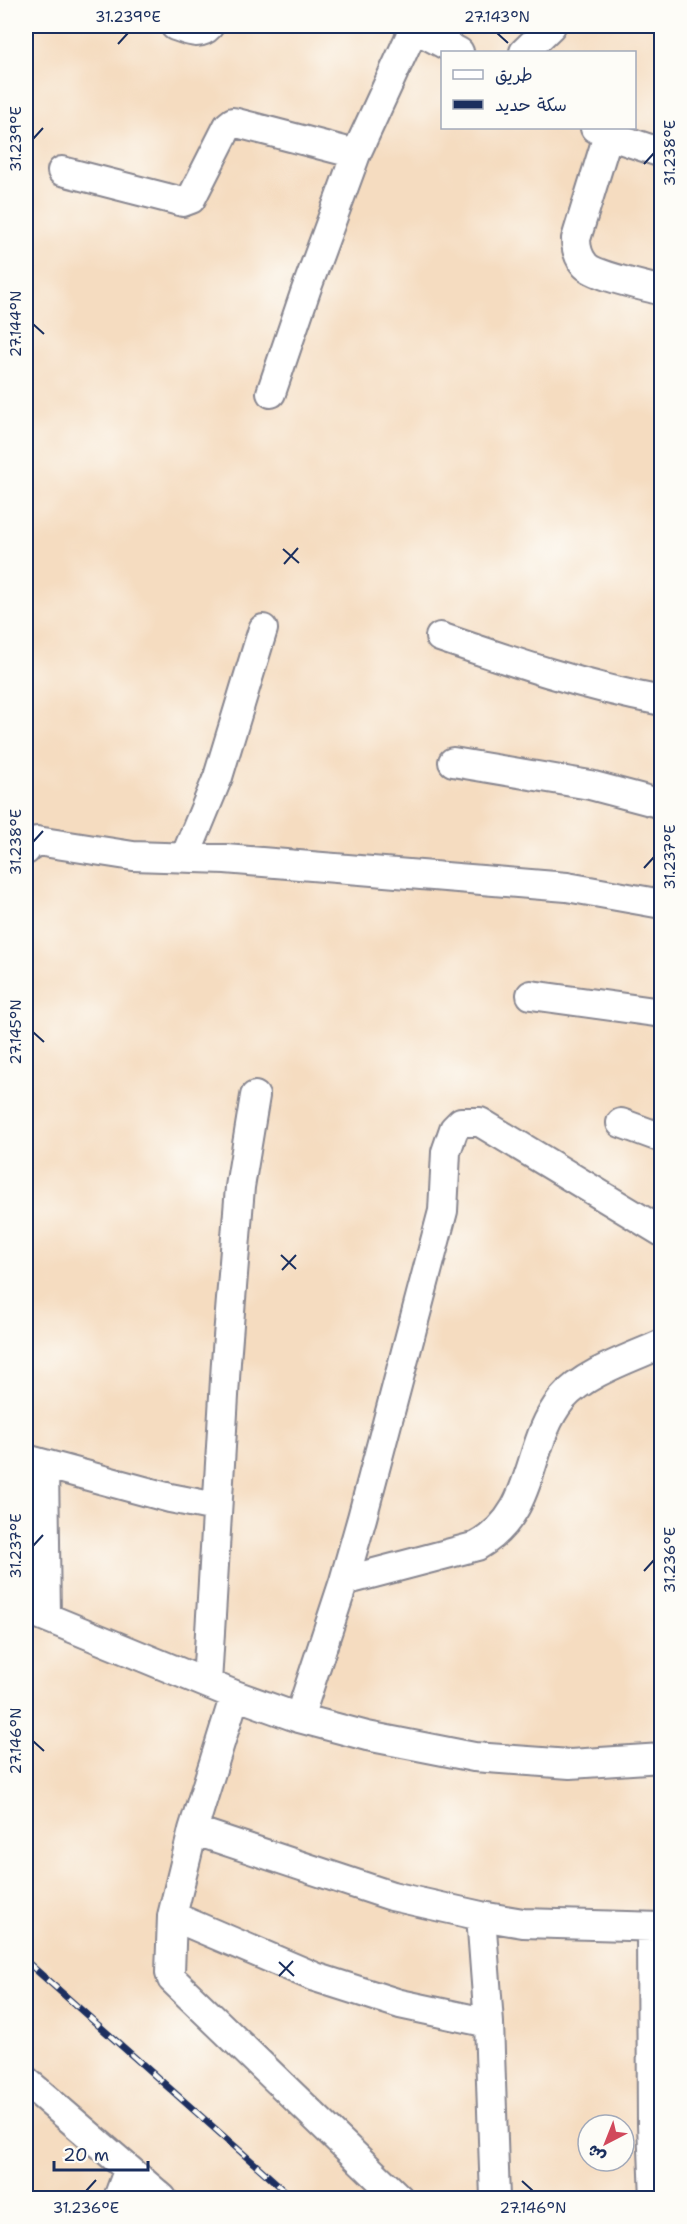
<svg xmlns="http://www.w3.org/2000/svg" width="687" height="2224" font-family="'Shantell Sans','Playpen Sans Arabic',sans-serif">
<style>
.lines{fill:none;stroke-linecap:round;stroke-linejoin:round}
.minor-casing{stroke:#88868f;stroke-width:32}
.minor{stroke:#fff;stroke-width:28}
.rail-casing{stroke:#1b2f5e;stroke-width:7}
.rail{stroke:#fdfcf7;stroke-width:4.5;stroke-dasharray:14;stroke-linecap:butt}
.ticks{fill:none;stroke:#1b2f5e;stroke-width:2}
.neatline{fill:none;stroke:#1b2f5e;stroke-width:2}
.ticks-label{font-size:15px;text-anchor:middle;fill:#1b2f5e}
</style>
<rect width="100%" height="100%" fill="#fdfcf7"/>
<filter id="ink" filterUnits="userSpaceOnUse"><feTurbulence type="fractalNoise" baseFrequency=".0167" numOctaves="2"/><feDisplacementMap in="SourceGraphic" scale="12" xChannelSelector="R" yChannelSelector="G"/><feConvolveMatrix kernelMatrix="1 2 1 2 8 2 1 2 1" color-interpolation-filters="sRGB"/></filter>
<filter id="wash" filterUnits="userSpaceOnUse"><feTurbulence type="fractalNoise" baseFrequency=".008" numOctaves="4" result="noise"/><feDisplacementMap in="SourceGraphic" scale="24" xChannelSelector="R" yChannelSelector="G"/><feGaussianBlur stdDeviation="1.35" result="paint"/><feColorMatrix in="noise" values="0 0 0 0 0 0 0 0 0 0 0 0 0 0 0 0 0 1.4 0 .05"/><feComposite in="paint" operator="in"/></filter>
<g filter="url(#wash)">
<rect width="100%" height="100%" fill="#f5dcc0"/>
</g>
<g filter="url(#ink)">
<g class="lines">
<defs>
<path id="minor" d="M175 26C188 30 199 37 209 26
M524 52 551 26
M595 128 608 135 662 153
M608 135 576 239C576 249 578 257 585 265 595 276 645 286 662 291
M62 171 183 202 191 199 228 126 233 122 356 154
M271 393 306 290 356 154 414 28 459 52
M440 637C513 662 586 687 662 701
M453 762 590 785 662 804
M26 850 30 843 37 841 133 856 225 859 567 887 662 904
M185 857 218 777 263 629
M531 995 662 1013
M621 1123 662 1138
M26 1459 170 1498 216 1507
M44 1465 46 1617
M344 1581 477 1546C538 1511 524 1446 562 1399 584 1373 631 1358 662 1344
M26 1609 235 1695 299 1718 367 1736 474 1757 570 1764 662 1758
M207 1683 226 1362 240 1187 255 1096
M235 1695 193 1830 172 1916 170 1973 172 1979 399 2198
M299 1718 344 1581 362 1518 443 1211 446 1152 454 1129 461 1122H480L662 1232
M193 1830 392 1896 481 1916 523 1923 662 1927
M172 1916 315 1977 400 2004 489 2023
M481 1916 489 2023 495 2198
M651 1928 652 2124 655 2198
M26 2081 162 2198
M118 2198 128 2171"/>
</defs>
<use href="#minor" class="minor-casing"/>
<use href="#minor" class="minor"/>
<defs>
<path id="rail" d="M26 1961 293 2198"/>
</defs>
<use href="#rail" class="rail-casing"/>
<use href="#rail" class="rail"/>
</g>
</g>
<path class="ticks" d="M497 33 508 43M118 44 128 33M33 139 43 128M644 164 654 153M33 324 44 334M283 549 299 563M284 564 298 548M33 842 43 831M644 868 654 857M33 1032 44 1042M281 1255 296 1269M282 1270 296 1255M33 1546 43 1535M644 1571 654 1560M33 1741 44 1751M279 1962 294 1976M279 1976 293 1961M522 2181 533 2191M86 2191 96 2180"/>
<rect width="687" height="2224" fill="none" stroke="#fdfcf7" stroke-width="66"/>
<rect x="441" y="51" width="195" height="78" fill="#fdfcf7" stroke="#a3aaba" stroke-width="1.5"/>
<rect x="453" y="70" width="30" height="9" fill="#ffffff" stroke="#a3aaba" stroke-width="1.5"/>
<text x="495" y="81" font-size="18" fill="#1b2f5e">طريق</text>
<rect x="453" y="100" width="30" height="9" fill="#1b2f5e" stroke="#a3aaba" stroke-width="1.5"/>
<text x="495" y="111" font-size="18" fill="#1b2f5e">سكة حديد</text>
<g transform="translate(606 2143) rotate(222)"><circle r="28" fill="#fdfcf7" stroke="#a3aaba" stroke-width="1.5"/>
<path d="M0-4.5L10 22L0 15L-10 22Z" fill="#d1495b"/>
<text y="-9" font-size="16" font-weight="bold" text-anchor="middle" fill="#1b2f5e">ش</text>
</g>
<path d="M54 2161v9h94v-9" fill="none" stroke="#1b2f5e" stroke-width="3"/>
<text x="63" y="2161" font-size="18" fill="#1b2f5e" stroke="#fdfcf7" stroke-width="4.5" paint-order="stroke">20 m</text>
<rect x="33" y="33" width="621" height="2158" class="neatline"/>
<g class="ticks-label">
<text x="128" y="22">31.239°E</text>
<text x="497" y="22">27.143°N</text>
<text transform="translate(16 139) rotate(-90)" y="5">31.239°E</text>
<text transform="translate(670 153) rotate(-90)" y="5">31.238°E</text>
<text transform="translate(16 324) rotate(-90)" y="5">27.144°N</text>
<text transform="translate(16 842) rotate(-90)" y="5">31.238°E</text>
<text transform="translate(670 857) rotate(-90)" y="5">31.237°E</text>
<text transform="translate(16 1032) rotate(-90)" y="5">27.145°N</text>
<text transform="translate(16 1546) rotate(-90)" y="5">31.237°E</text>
<text transform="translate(670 1560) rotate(-90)" y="5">31.236°E</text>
<text transform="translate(16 1741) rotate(-90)" y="5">27.146°N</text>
<text x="86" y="2213">31.236°E</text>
<text x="533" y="2213">27.146°N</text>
</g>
</svg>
